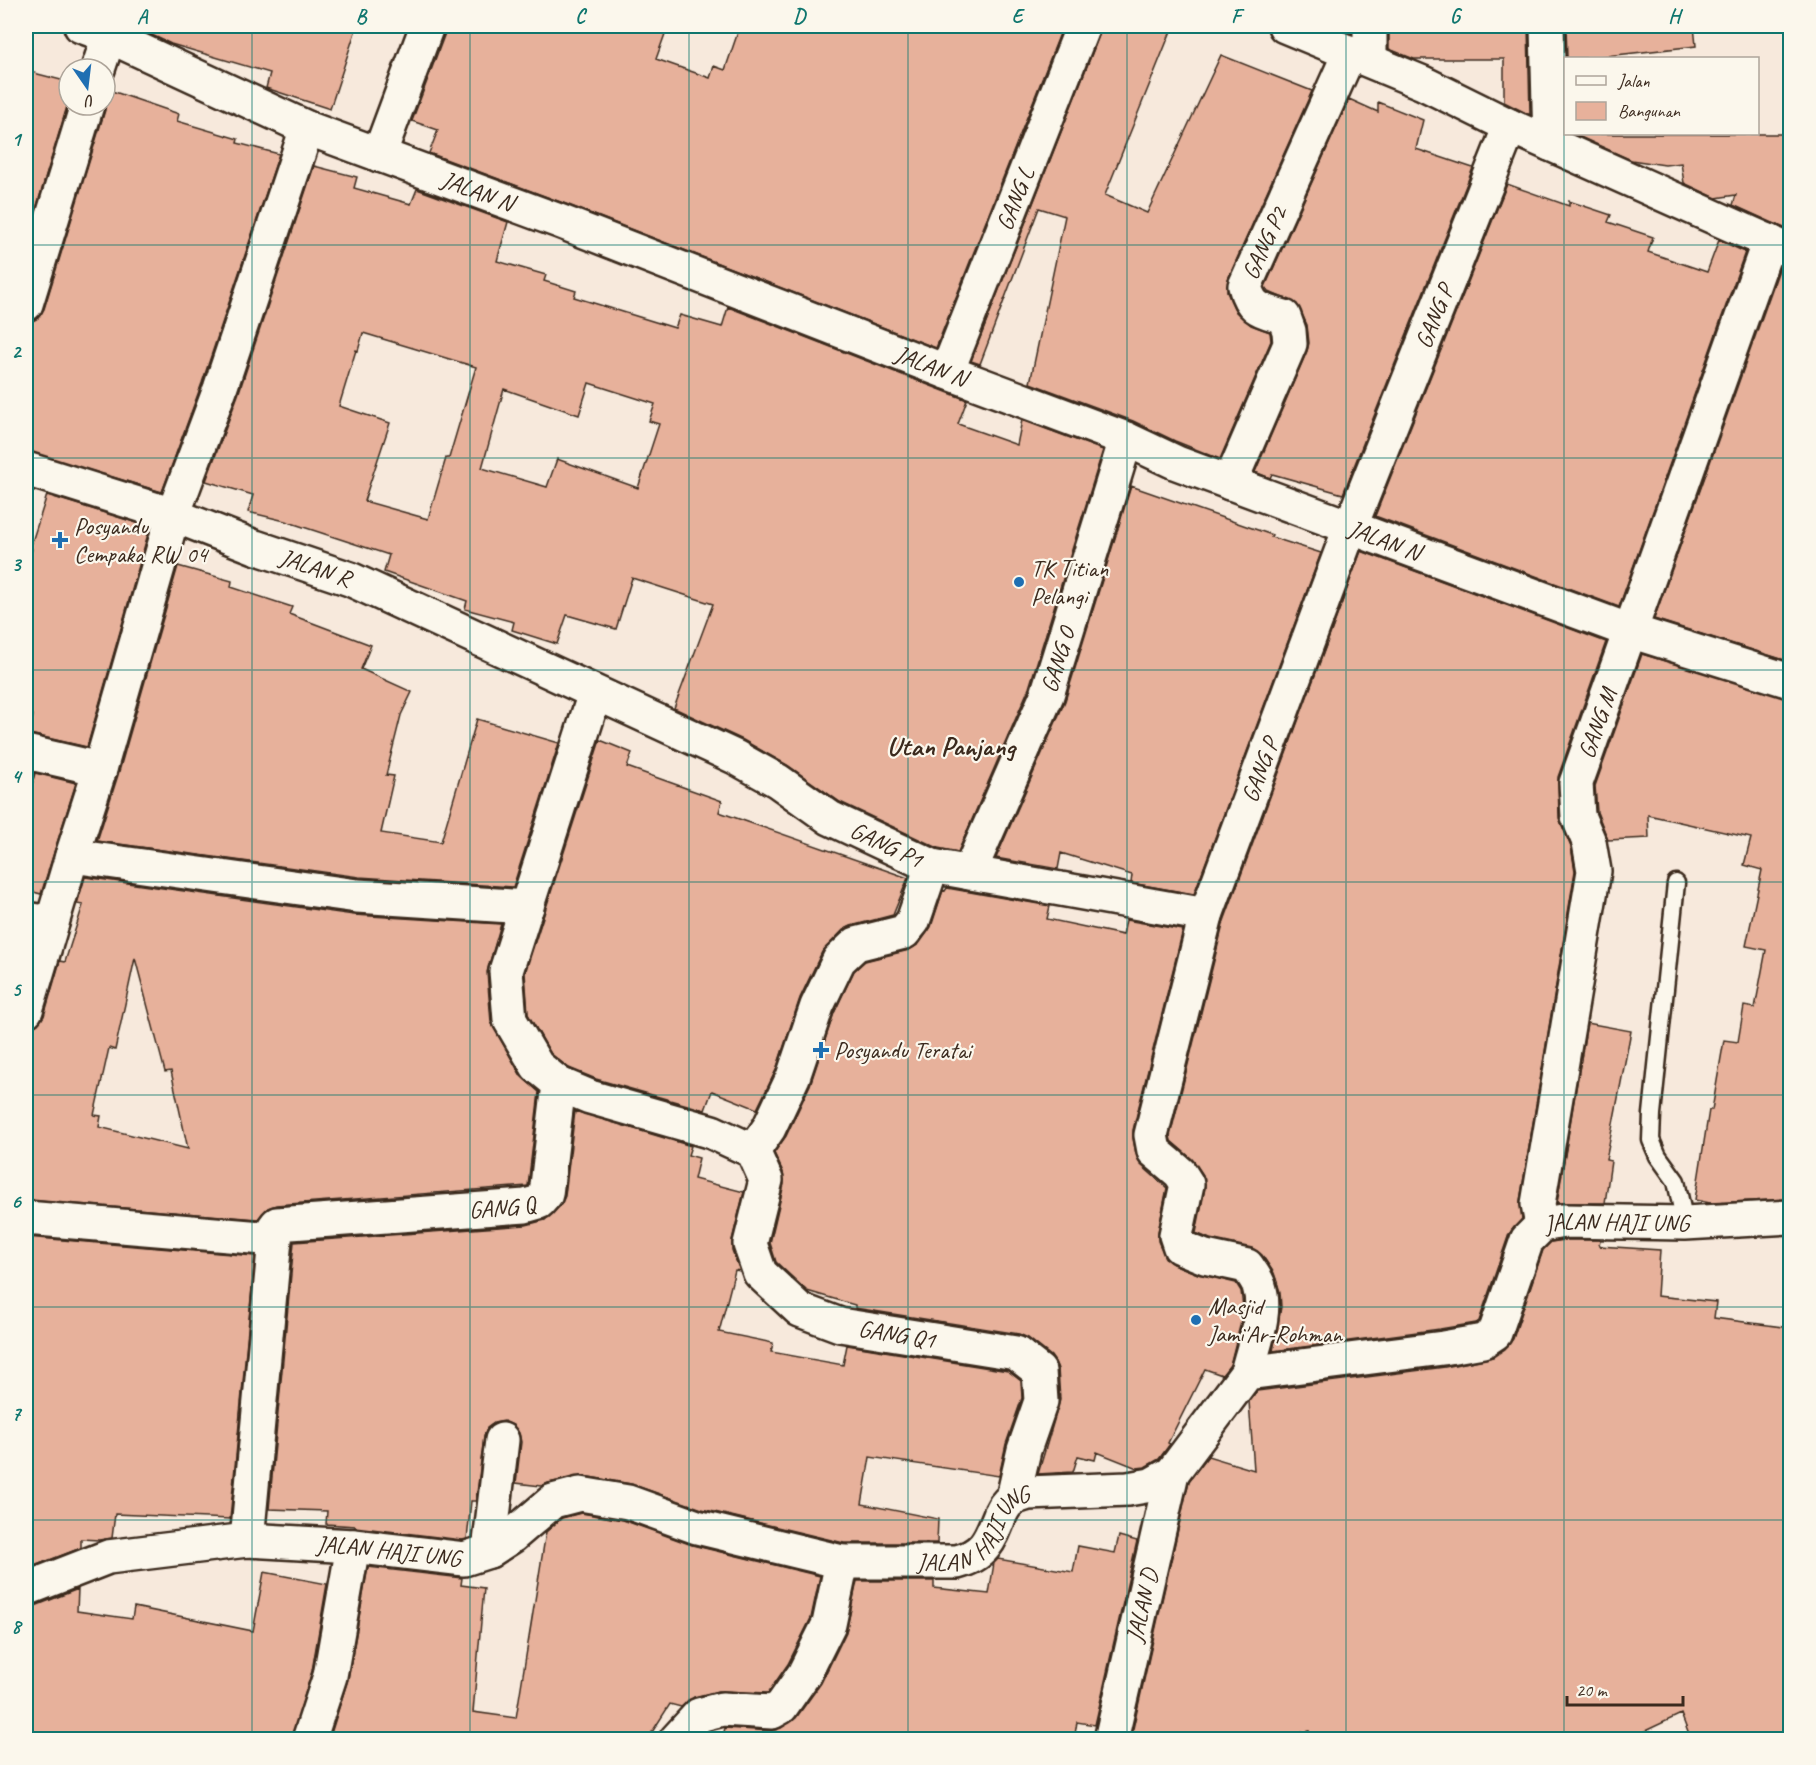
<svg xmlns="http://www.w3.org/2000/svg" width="1816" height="1765" font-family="Caveat,sans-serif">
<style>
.building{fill:#e7b19b;stroke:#3b2a1e;stroke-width:1.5;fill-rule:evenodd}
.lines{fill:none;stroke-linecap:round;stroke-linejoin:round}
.service-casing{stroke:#3b2a1e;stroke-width:21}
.minor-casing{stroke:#3b2a1e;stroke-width:38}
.service{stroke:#fbf7ec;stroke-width:16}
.minor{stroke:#fbf7ec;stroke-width:33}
.grid{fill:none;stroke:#0f766e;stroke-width:1.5;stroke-opacity:0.55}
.poi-dot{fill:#1f6fb2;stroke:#fbf7ec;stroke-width:2}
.labels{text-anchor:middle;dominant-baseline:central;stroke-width:4.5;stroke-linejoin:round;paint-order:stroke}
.street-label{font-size:24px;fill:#3b2a1e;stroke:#fbf7ec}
.poi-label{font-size:24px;fill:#3b2a1e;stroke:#fbf7ec;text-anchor:start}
.quarter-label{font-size:27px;font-weight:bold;fill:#3b2a1e;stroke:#fbf7ec}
.neatline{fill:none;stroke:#0f766e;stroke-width:2}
.grid-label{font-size:20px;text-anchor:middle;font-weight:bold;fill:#0f766e}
</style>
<rect width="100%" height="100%" fill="#f7e9dc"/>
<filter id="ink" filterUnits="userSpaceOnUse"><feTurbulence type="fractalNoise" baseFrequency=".0167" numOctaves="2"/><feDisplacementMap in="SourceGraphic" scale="12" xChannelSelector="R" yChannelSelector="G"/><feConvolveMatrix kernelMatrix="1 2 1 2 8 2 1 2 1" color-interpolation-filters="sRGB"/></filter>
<g filter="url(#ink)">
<path class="building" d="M137 26H357L330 109 266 88 270 73 171 44 137 28Z
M445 26H640L665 34 656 59 710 78 714 66 725 70 740 26H1063L936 348 566 204 429 153 438 130 412 121 445 33Z
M1101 26H1173L1105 195 1147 213 1221 55 1312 91 1228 279 1227 292 1236 312 1251 325 1270 332 1271 341 1220 459 1175 441 1133 421 1030 383 1065 216 1039 208 980 364 971 361 1100 33Z
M1454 26H1528L1530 115 1504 102V59H1414L1389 49V28H1454Z
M1566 26H1694L1696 46 1589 58H1567Z
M26 71 69 82V100L26 242Z
M106 89 179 114 177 121 238 139 237 143 279 154 202 383 162 492 26 451V322L38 318 44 309 105 110Z
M1349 99 1378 112V102L1423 120 1416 149 1473 168 1343 494 1272 474 1270 478 1255 472 1307 351 1309 343 1307 325 1297 304 1269 292 1265 287Z
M1578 134H1791V231L1733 205 1736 195 1716 198 1684 183 1681 163 1665 165 1631 160 1578 136Z
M314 166 357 177 354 188 411 204 417 189 508 222 497 261 546 275 544 281 576 291 574 297 675 328 680 315 722 327 728 307 967 400 958 424 1017 445 1022 420 1103 450 1029 688 958 852 938 848 840 802 787 765 743 740 674 708 713 604 632 578 616 629 567 615 557 644 512 630 514 622 465 609 467 601 384 572 389 555 285 521 248 512 253 495 206 481 238 395ZM363 333 476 367 449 458H446L428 519 364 501 390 423 339 406 356 350 358 351ZM589 383 655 404 649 421 659 424 638 488 557 459 547 487 482 468 504 389 579 415Z
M1507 184 1569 206V201L1611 215 1608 222 1653 237 1648 252 1707 272 1719 240 1745 252 1619 607 1375 516Z
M1780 267 1791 269V662L1654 619Z
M1131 486 1272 535 1271 537 1321 553 1194 894 1131 883 1132 875 1061 853 1058 869 996 858 1065 701Z
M47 495 150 527 87 747 30 734 33 715 26 712V574L32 549 30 548Z
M1361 551 1606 642 1558 777 1559 818 1571 847 1575 871 1520 1201 1522 1219 1509 1234 1479 1321 1476 1323 1440 1329 1273 1351 1281 1307 1280 1292 1274 1273 1262 1255 1252 1248 1210 1239 1196 1233 1205 1188 1203 1175 1192 1159 1171 1141 1170 1136 1224 921Z
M178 566 232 581 231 587 292 607 289 614 371 645 361 669 412 692 401 715 386 775 394 776 381 833 441 842 477 719 559 743 513 887 359 877 97 841 118 775Z
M1642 654 1791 699V1199L1710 1203 1695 1200 1709 1110H1712L1724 1040 1738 1042 1744 1006 1755 1008 1766 950 1746 946 1762 870 1744 865 1751 838 1648 815 1649 838 1608 840 1597 812 1595 786Z
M600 740 632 753 627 767 722 801 719 812 908 878 893 915 851 926 843 930 822 952 800 998 776 1070 757 1109 712 1091 705 1110 596 1079 569 1068 551 1054 528 1014 525 973Z
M35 773 76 783 41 894 26 890V809Z
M85 877 354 915 501 924 487 972 491 1022 521 1076 539 1092 528 1186 276 1205 268 1208 258 1219 26 1200V1028H31L38 1024 44 1016 60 961 65 962 83 905 77 904ZM135 958 165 1072 171 1071 188 1149 99 1127 101 1116 94 1115 109 1048 115 1050Z
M947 888 1050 906 1047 919 1123 935 1126 920 1183 930 1133 1130V1138L1136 1154 1141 1165 1167 1188 1158 1232V1241L1166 1259 1173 1264 1198 1274 1236 1283 1241 1291 1243 1307 1240 1326 1230 1365 1222 1375 1205 1369 1168 1443 1170 1444 1159 1459 1145 1467 1137 1468 1097 1452 1095 1460 1078 1456 1073 1472 1038 1474 1060 1400 1058 1369 1055 1362 1051 1356 1028 1338 1019 1334 855 1308V1305L807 1291 776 1262 770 1243 784 1184 783 1172 774 1153 786 1136 810 1085 834 1013 854 971 865 961 909 950 919 944 931 927 943 890 945 891Z
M1587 1023 1631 1031 1606 1160 1611 1161 1605 1203H1557Z
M575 1111 691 1146 688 1155 699 1158 694 1179 744 1192 732 1240V1250L740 1271 735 1270 719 1332 773 1343 771 1352 843 1365 847 1345 1008 1371 1021 1381 1022 1398 1006 1444 999 1476 870 1457 862 1504 938 1519 937 1543H844L702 1509 631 1484 583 1476 548 1483 541 1486 516 1483 521 1442 519 1433 513 1425 504 1421 494 1423 487 1428 484 1437 476 1501H471L467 1539 462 1540 355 1527V1526L326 1524 327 1511 269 1509 294 1242 526 1225 545 1220 560 1206 565 1196Z
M26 1237 255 1256 230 1519 115 1514 112 1538 99 1540 81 1539V1548L26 1569Z
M1565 1240H1600L1599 1246 1660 1250 1657 1296 1716 1302 1714 1318 1791 1328V1740H1691L1681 1714 1626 1740H1311L1309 1731 1268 1739 1192 1736V1740H1167L1132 1733 1189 1481 1208 1456 1254 1470 1249 1401 1257 1391 1445 1367 1493 1357 1505 1349 1513 1339 1543 1250 1551 1242Z
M581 1513 623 1520 692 1545 820 1576 811 1618 788 1664 768 1693 718 1691 694 1697 681 1707 670 1704 647 1740H329L348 1679 368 1567 462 1578 461 1585 484 1588 473 1712 516 1718 546 1532 562 1518Z
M1119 1536 1137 1541 1095 1725 1077 1722 1074 1740H722L725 1728 772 1731 781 1728 796 1718 821 1683 846 1632 857 1581H934V1588L989 1594 994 1563 998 1559 1073 1572 1078 1546 1115 1553Z
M264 1572 327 1584 312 1671 291 1740H26V1671L35 1606 78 1589 77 1611 132 1619 134 1607 253 1631Z"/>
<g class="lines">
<defs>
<path id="service" d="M1676 883 1652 1114 1651 1140 1658 1156 1676 1181 1685 1223"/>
<g id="minor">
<path id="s1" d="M81 26 109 36 307 128 559 221 947 372 1126 439 1177 463 1630 631 1790 681"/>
<path d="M1285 26 1423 83 1510 126 1790 251"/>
<path d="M1547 26 1550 144"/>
<path d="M1370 60V26"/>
<path d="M98 69 109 36"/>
<path d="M379 155 427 26"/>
<path d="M26 304 87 105"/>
<path id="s2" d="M947 372 1083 26"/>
<path id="s3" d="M26 469 173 515 255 547 350 579 735 757 778 781 830 818 932 866 1206 915"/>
<path id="s4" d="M1230 483 1290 344 1289 331 1284 317C1263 310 1251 311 1245 286L1350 52"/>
<path d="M26 752 100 769"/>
<path d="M72 856 357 896 527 907"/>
<path id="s5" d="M969 873 1047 695 1126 439"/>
<path d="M26 919 52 923"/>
<path d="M26 1010 72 856 100 769 173 515 220 389 307 128"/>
<path id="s6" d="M559 1084 590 1097 712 1132 753 1151 766 1180 750 1244 760 1273 800 1310 840 1325 1016 1353 1039 1371 1041 1401 1024 1450 1013 1498"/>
<path d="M753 1151 769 1128 793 1077 817 1006 839 960 856 944 904 932 913 921 932 866"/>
<path d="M26 1218 275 1239"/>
<path id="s7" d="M1542 1225 1538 1204 1594 871 1589 842 1578 816 1576 783 1769 241"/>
<path id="s8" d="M1247 1373C1253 1347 1268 1313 1259 1286 1257 1279 1251 1272 1247 1266L1205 1257 1180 1247 1176 1235 1187 1184 1180 1173 1154 1151 1151 1135 1206 915 1350 528 1510 126"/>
<path id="s9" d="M247 1540 275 1239 274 1228 277 1224 525 1206 539 1202 546 1194 559 1084 537 1066 510 1020 506 971 595 693"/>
<path d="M489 1551 502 1440"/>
<path id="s10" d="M26 1589 108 1557 247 1540 353 1546 464 1559 489 1551 512 1536 553 1501 580 1494 628 1502 697 1527 842 1562H957C985 1555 990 1540 1000 1515 1003 1509 1005 1504 1011 1500 1016 1496 1023 1495 1028 1493L1128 1489 1151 1485 1172 1473 1247 1373 1443 1348 1483 1341 1495 1333 1527 1240 1542 1225 1563 1221 1685 1223 1790 1217"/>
<path d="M309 1740 330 1676 353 1546"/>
<path d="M676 1740 699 1715 722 1709 772 1712 781 1707 804 1674 829 1624 842 1562"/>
<path id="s11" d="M1111 1740 1172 1473"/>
</g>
</defs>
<use href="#service" class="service-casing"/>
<use href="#minor" class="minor-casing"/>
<use href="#service" class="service"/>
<use href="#minor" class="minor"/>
</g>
</g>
<path class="grid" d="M252 26V1740M470 26V1740M689 26V1740M908 26V1740M1127 26V1740M1346 26V1740M1564 26V1740M26 245H1790M26 458H1790M26 670H1790M26 882H1790M26 1095H1790M26 1307H1790M26 1520H1790"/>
<g class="poi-dot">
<path d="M57 531h6v6h6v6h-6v6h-6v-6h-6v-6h6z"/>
<circle cx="1019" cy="582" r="6"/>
<path d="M818 1041h6v6h6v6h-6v6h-6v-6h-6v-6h6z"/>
<circle cx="1196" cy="1320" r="6"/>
</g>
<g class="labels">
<g class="street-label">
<text stroke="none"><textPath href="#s1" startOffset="430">JALAN N</textPath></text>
<text stroke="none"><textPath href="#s2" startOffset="186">GANG L</textPath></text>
<text stroke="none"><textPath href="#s4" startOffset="280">GANG P2</textPath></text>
<text stroke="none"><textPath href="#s8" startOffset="1178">GANG P</textPath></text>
<text stroke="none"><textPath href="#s1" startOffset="916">JALAN N</textPath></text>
<text stroke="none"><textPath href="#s1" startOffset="1402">JALAN N</textPath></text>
<text stroke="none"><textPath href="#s3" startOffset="306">JALAN R</textPath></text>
<text stroke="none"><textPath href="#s5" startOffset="231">GANG O</textPath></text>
<text stroke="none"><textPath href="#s7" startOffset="513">GANG M</textPath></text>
<text stroke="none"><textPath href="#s8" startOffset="692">GANG P</textPath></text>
<text stroke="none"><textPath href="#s3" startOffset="942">GANG P1</textPath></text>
<text stroke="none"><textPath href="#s9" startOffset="544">GANG Q</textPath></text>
<text stroke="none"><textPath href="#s10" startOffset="1792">JALAN HAJI UNG</textPath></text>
<text stroke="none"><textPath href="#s6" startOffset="489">GANG Q1</textPath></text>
<text stroke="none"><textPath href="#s10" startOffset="1000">JALAN HAJI UNG</textPath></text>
<text stroke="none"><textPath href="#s10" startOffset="370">JALAN HAJI UNG</textPath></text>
<text stroke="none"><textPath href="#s11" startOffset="138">JALAN D</textPath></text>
</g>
<g class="poi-label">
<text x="74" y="526">Posyandu<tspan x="74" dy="28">Cempaka RW 04</tspan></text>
<text x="1031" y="568">TK Titian<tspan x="1031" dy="28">Pelangi</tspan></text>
<text x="834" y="1050">Posyandu Teratai</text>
<text x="1208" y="1306">Masjid<tspan x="1208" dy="28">Jami'Ar-Rohman</tspan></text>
</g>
<g class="quarter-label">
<text x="951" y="746">Utan Panjang</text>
</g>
</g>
<rect width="1816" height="1765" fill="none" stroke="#fbf7ec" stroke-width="66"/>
<rect x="1564" y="57" width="195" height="78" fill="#fbf7ec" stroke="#aea59a" stroke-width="1.5"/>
<rect x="1576" y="76" width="30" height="9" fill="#fbf7ec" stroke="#aea59a" stroke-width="1.5"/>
<text x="1618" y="87" font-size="18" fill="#3b2a1e">Jalan</text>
<rect x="1576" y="102" width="30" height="18" fill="#e7b19b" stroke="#aea59a" stroke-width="1.5"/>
<text x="1618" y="117" font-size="18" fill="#3b2a1e">Bangunan</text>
<g transform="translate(87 87) rotate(166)"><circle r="28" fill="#fbf7ec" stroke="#aea59a" stroke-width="1.5"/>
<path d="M0-4.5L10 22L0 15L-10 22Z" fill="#1f6fb2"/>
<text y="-9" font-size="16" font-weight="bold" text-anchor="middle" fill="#3b2a1e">U</text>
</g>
<path d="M1567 1696v9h116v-9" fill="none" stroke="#3b2a1e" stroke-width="3"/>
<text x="1576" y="1696" font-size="18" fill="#3b2a1e" stroke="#fbf7ec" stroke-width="4.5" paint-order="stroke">20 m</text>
<rect x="33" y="33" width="1750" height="1699" class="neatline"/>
<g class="grid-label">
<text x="142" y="23">A</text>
<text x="361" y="23">B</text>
<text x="580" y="23">C</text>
<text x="799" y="23">D</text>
<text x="1017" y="23">E</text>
<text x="1236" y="23">F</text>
<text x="1455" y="23">G</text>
<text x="1674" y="23">H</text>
<text x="16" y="146">1</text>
<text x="16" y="358">2</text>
<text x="16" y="571">3</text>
<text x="16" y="783">4</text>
<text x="16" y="996">5</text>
<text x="16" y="1208">6</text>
<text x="16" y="1420">7</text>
<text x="16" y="1633">8</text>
</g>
</svg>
